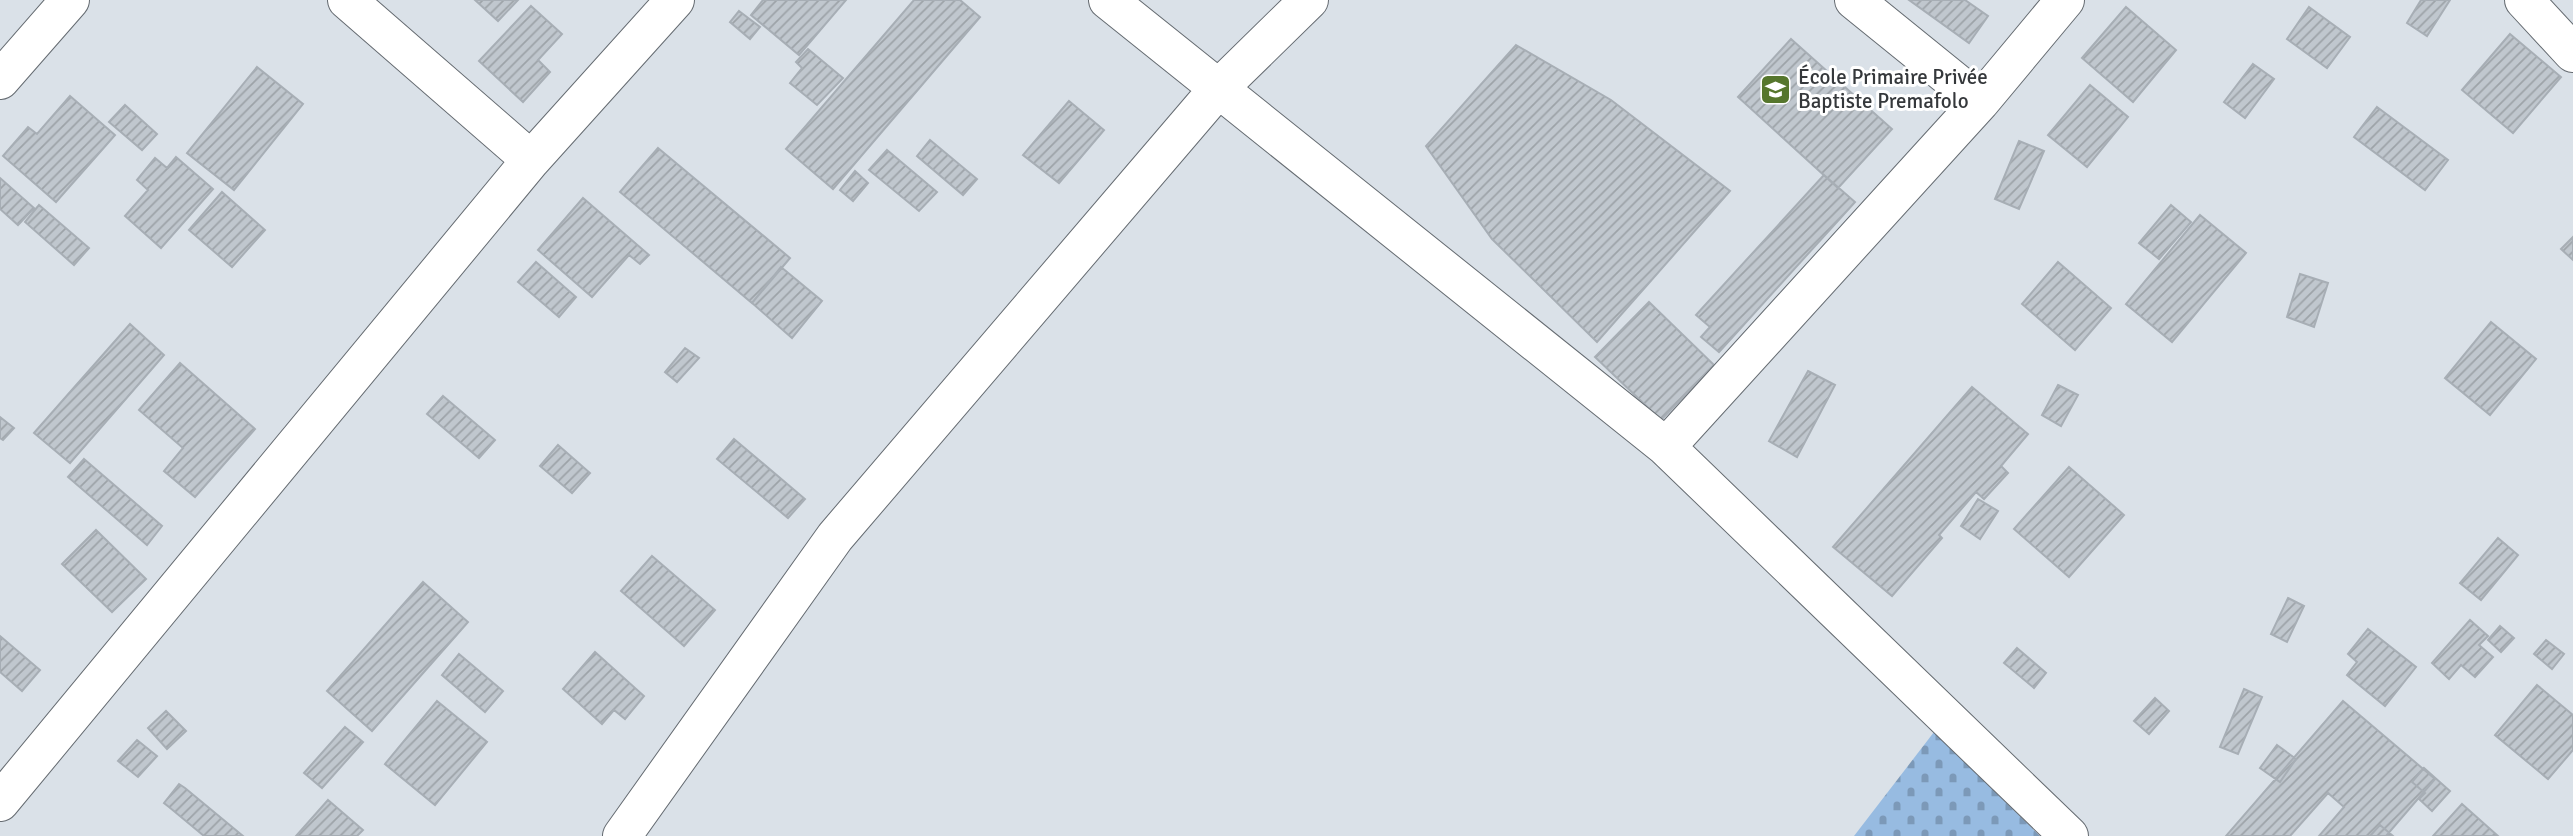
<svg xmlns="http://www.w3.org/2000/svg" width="2573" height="836" font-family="Signika,sans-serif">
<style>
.cemetery{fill:url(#cemetery-stones)}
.building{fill:url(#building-hatch);stroke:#a7aeb5;stroke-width:2}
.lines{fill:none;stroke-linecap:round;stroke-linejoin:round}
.minor-casing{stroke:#656b71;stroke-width:40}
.minor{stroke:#fff;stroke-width:38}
.labels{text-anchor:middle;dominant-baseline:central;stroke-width:6;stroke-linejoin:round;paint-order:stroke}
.poi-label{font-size:21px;fill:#35383b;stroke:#fff;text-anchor:start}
</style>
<defs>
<pattern id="cemetery-stones" width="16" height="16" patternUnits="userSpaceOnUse" patternTransform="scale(1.75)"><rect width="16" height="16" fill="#97bbe1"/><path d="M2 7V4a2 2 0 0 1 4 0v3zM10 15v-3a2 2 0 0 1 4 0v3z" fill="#7c99b8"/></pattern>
<pattern id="building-hatch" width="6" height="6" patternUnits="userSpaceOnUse" patternTransform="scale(1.75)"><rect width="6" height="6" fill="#c0c7ce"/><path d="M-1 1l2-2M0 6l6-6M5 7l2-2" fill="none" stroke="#9da3a8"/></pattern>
</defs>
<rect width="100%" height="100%" fill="#dae1e8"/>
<path class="cemetery" d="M1934 732 2040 836H1854Z"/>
<path class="building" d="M475 0H518L498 21Z
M763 0H846L799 55 751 15Z
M914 0H960L980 17 833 189 786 149Z
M1909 0H1965L1988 16 1969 43Z
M2421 0H2450L2427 36 2407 23Z
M531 6 562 34 538 60 550 72 523 102 479 61Z
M2126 7 2176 50 2133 102 2082 58Z
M2309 7 2350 37 2327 68 2287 39Z
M739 11 760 27 750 39 730 22Z
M2510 34 2561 77 2513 133 2462 90Z
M1791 39 1892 129 1838 188 1738 97Z
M1516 45 1611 100 1730 191 1597 342 1492 239 1426 146Z
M808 49 843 78 817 105 790 83 802 68 796 62Z
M2253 64 2274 79 2245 118 2224 102Z
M257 67 303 104 234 190 187 153Z
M2090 85 2128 117 2087 167 2048 135Z
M70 96 115 135 56 202 3 156 28 127 37 134Z
M1069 101 1104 130 1059 183 1023 155Z
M125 105 157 134 142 150 109 122Z
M2377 107 2448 160 2425 190 2354 137Z
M930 140 977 179 963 195 917 156Z
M2019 141 2044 151 2019 209 1995 199Z
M658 148 790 258 752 303 620 192Z
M887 150 937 192 919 211 869 170Z
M176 157 213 189 161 248 125 216 148 190 137 180 155 158 167 168Z
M855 171 868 183 853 201 840 190Z
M1824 175 1855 202 1719 352 1701 337 1710 327 1696 315Z
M0 178 34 208 18 225 0 209Z
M222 192 265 230 232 267 189 230Z
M583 198 649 255 640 264 629 255 592 297 538 250Z
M39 205 89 248 74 265 25 222Z
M2171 205 2191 222 2159 259 2139 243Z
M2200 215 2246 253 2172 342 2126 304Z
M2573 237V260L2561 249Z
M536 262 576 297 559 317 518 282Z
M2058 262 2111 308 2075 350 2022 304Z
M781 267 822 301 792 338 752 303Z
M2300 274 2328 283 2314 327 2287 317Z
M1649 302 1714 365 1661 420 1595 357Z
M2491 322 2536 359 2490 415 2445 378Z
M130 324 164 355 70 463 34 433Z
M685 348 699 358 677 382 665 372Z
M180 363 255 429 195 497 164 471 183 448 139 410Z
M1808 371 1835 385 1797 457 1769 441Z
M2058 385 2078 395 2061 426 2042 415Z
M1972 387 2028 434 2001 466 2008 473 1984 499 1976 492 1939 535 1942 538 1892 596 1833 547Z
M443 396 495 440 479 458 427 414Z
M0 417 14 428 3 440 0 438Z
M734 439 805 499 788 518 717 459Z
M558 445 590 473 572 493 540 466Z
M84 459 162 526 147 545 68 477Z
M2069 467 2124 515 2069 577 2014 529Z
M1978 499 1998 511 1980 539 1961 526Z
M96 530 146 579 112 612 62 564Z
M2498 538 2518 555 2481 600 2460 583Z
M652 556 715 610 684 646 621 591Z
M423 582 468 622 372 731 327 691Z
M2288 598 2304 606 2287 642 2271 634Z
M2470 620 2488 636 2479 645 2493 657 2475 677 2461 665 2449 679 2432 663Z
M2500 626 2514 638 2501 652 2488 640Z
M2368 629 2416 667 2385 706 2347 675 2357 662 2348 654Z
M0 636 40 670 22 691 0 672Z
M2546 640 2564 654 2552 669 2534 654Z
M2017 648 2046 673 2034 688 2004 663Z
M595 652 644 696 625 719 614 710 602 724 563 689Z
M459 654 503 691 485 712 442 675Z
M2537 685 2573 715V750L2548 779 2495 735Z
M2244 689 2262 697 2238 754 2220 747Z
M2155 698 2169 711 2149 734 2134 721Z
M437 701 487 742 435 805 385 764Z
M2343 701 2435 779 2386 836H2319L2344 807 2328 793 2290 836H2226Z
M166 711 186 731 167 749 148 728Z
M345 727 363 742 322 788 304 773Z
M137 740 157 756 138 777 118 761Z
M2277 745 2296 759 2280 782 2260 768Z
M2424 768 2450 791 2432 811 2419 799 2425 793 2412 782Z
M179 784 185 788 243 836H204L169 807 164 803Z
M328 800 363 830 357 836H296Z
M2462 804 2498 836H2433Z
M2380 825 2393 836H2370Z"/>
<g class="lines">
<defs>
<path id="minor" d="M347 0 531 160
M1108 0 1666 447 2069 836
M1854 0 1980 102
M2524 0 2573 53
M0 80 70 0
M1666 447 1980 102 2065 0
M0 802 531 160 675 0
M622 836 835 537 1218 89 1309 0"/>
</defs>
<use href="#minor" class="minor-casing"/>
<use href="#minor" class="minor"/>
</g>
<defs>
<symbol id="school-square" viewBox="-11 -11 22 22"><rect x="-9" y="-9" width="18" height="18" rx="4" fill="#56762d" stroke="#fff"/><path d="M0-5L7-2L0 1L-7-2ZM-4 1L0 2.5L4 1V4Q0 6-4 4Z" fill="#fff"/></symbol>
</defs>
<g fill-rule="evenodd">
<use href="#school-square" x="1758" y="72" width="35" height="35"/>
</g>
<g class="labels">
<g class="poi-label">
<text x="1798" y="77">École Primaire Privée<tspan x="1798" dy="24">Baptiste Premafolo</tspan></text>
</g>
</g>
</svg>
